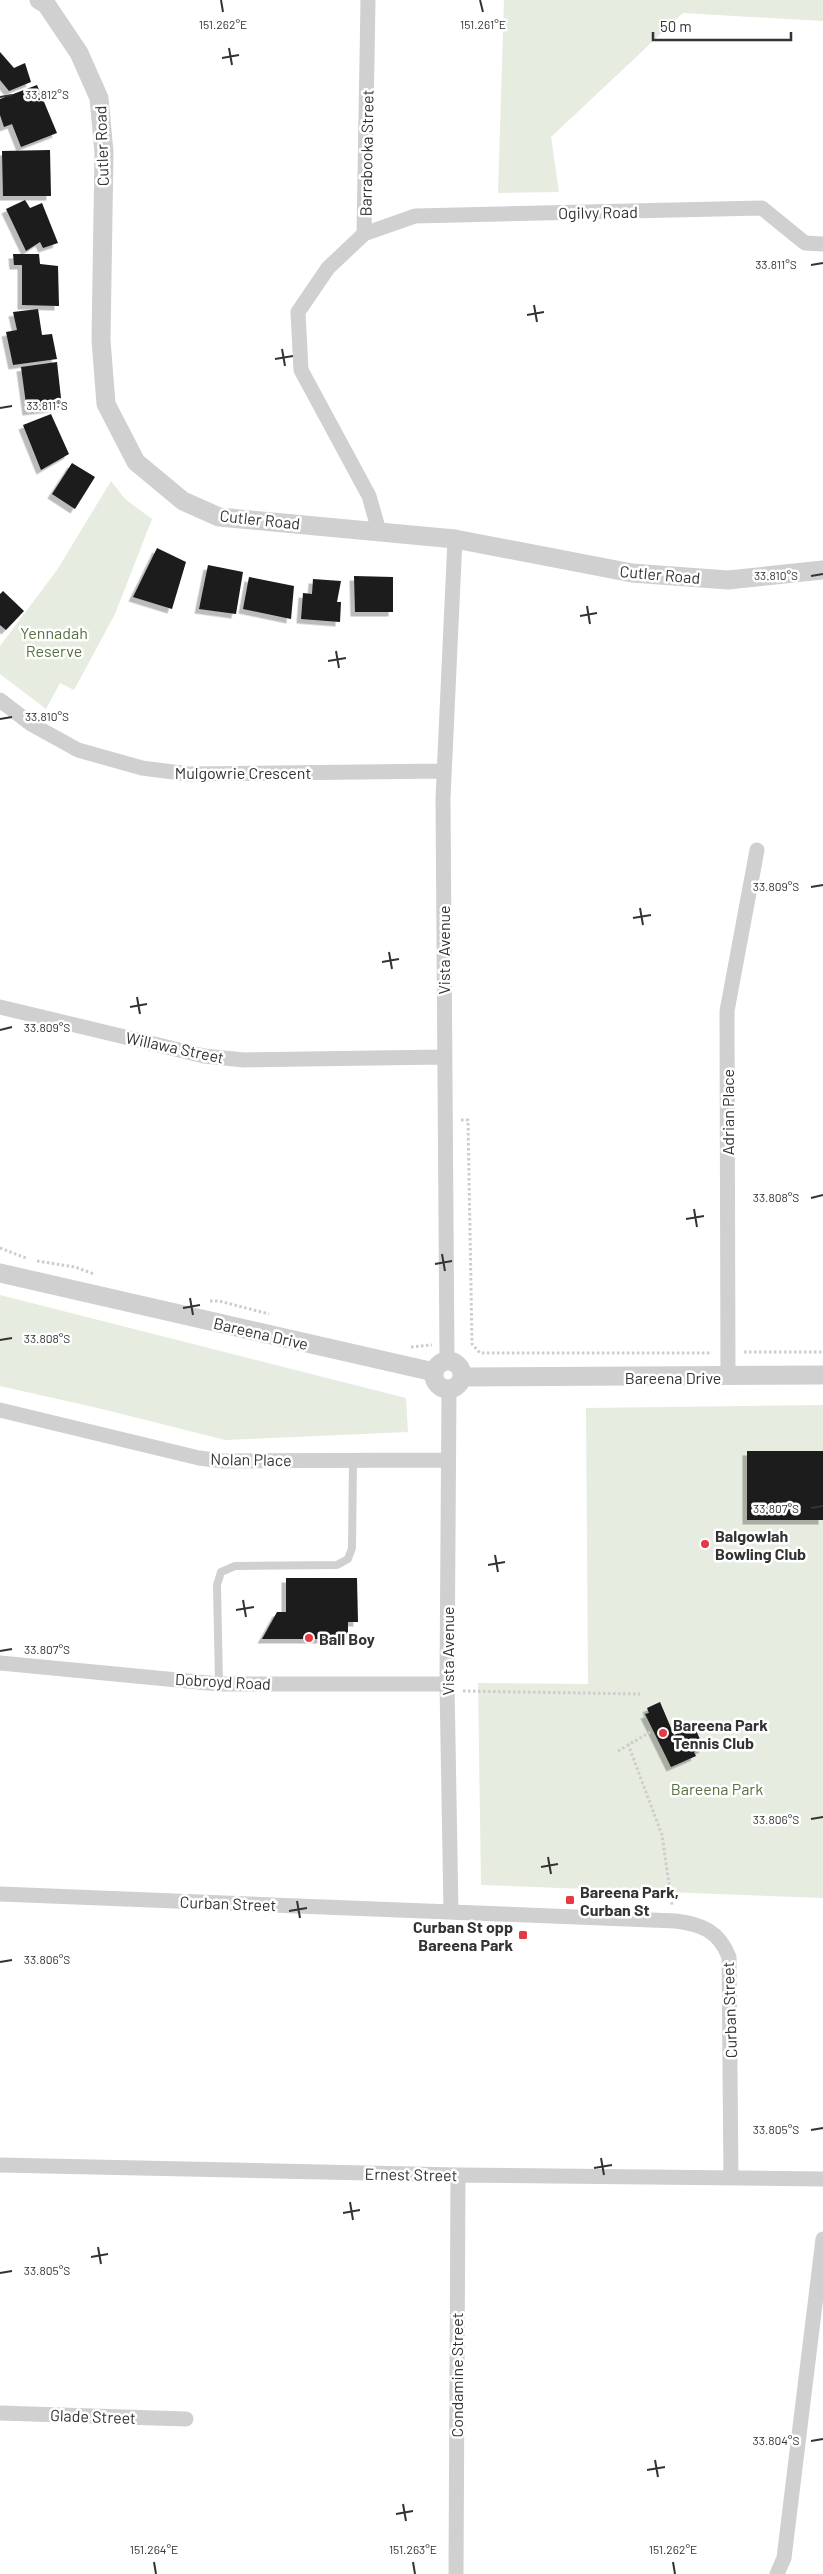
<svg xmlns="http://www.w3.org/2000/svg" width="823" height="2574" font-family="Barlow,sans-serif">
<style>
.green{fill:#e6ecdf}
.building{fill:#1a1a1a;filter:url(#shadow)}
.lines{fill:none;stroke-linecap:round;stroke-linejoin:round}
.path{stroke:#cdcdcd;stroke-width:3;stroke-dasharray:2.5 2.5;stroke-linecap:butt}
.service{stroke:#d0d0d0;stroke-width:8}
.minor{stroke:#d0d0d0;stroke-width:15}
.tertiary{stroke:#d0d0d0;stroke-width:19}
.ticks{fill:none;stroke:#333;stroke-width:2}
.poi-dot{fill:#e63946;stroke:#fff;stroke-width:2}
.labels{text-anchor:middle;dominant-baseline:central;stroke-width:5;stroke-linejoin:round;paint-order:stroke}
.street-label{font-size:16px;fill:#333;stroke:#fff}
.park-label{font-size:16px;fill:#56703f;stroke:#fff}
.poi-label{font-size:16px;font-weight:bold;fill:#333;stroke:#fff;text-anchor:start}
.ticks-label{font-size:12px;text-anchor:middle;fill:#333;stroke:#fff;stroke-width:5;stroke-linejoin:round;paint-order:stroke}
</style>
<defs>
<filter id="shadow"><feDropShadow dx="-4.5" dy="4.5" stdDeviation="0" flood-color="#0004"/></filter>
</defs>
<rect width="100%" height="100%" fill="#fff"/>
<path class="green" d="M504 0H823V21L683 13 551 137 559 192 498 193Z
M111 481 125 499 152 519 115 614 74 690 60 683 46 709 0 674V646L57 570Z
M0 1295 406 1398 408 1432 225 1440 102 1409 0 1386Z
M823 1405V1898L481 1885 478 1683 588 1684 586 1408Z"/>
<path class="building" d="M0 52 14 68 25 63 31 82 9 91 0 80Z
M37 85 57 133 21 147 12 124 4 127 0 115V99Z
M50 150 51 196H3L2 151Z
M25 200 30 208 42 203 58 243 43 248 40 242 26 251 6 209Z
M13 254H39L40 264 58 266 59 306 22 305V265H14Z
M38 309 42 335 52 334 57 359 13 365 6 332 17 330 13 312Z
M57 362 62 407 27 411 21 367Z
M51 414 69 454 41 470 23 425Z
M72 463 95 477 75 509 52 494Z
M157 548 186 562 172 609 133 597Z
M208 565 243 572 236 614 199 609Z
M354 576 393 577V612H355Z
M249 577 294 586 291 619 243 609Z
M313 579 341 581 337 602H341L340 622 301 619 303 593 312 594Z
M3 591 24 611 6 630 0 625V594Z
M747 1451H823V1520H747Z
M286 1578H357L358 1622H348V1639H262L277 1612H286Z
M660 1702 674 1735 694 1726 704 1748 694 1752 696 1756 671 1767 645 1714 649 1713 647 1708Z"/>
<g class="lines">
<path class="path" d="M461 1120H468L472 1344 480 1353H712
M0 1248 26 1258
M37 1261 75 1267 94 1274
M210 1301H219L269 1314
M411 1347 432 1345
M744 1352H823
M463 1691 640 1694
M628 1744 662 1835 672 1905
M618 1751 652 1731"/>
<path class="service" d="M219 1684 217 1585 221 1572 235 1566 337 1565 348 1559 352 1548 353 1460"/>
<path class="minor" d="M368 0 364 234 328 268 298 312 301 370 369 496 379 531
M364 234 415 216 762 208 805 243 823 244
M0 700 31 724 78 750 142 768 189 774 444 771
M0 1007 204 1056 244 1060 443 1057
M447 1360 443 798 455 539
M728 1377 727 1011 757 850
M449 1389 447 1684 451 1912
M0 1410 199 1458 223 1461 448 1460
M0 1663 219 1684H447
M0 1894 676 1921C701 1924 719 1931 729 1957L731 2178
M0 2165 458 2175 823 2179
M0 2413 186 2419
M456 2574 458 2175
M777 2574 784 2558 823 2239"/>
<path class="tertiary" d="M39 0 46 4 79 53 99 98 104 152 101 340 106 404 136 462 183 501 219 517 455 539 632 573 728 580 823 570
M0 1273 434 1372
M434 1375a14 14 0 1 1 28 0a14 14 0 1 1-28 0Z
M463 1377 823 1375"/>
</g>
<path class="ticks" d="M221 0 223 12M480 0 483 12M229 48 232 65M222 58 239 55M0 97 12 95M811 265 823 263M534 305 537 322M527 315 544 312M282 349 285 366M275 359 293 356M0 408 12 406M811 576 823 574M587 606 590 624M580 616 597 613M336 651 339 668M328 661 346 658M0 719 12 717M811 887 823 885M640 908 643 925M633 918 651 915M389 952 392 969M382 962 399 959M137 997 140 1014M130 1007 147 1004M0 1030 12 1027M811 1198 823 1195M694 1209 697 1227M686 1219 704 1216M442 1254 445 1271M435 1264 452 1261M190 1298 193 1315M183 1308 200 1305M0 1340 12 1338M811 1508 823 1506M495 1555 498 1572M488 1565 505 1562M243 1600 246 1617M236 1610 254 1607M0 1651 12 1649M811 1819 823 1817M548 1857 551 1874M541 1867 558 1864M297 1901 300 1918M289 1911 307 1908M0 1962 12 1960M811 2130 823 2128M601 2158 604 2175M594 2168 612 2165M350 2202 353 2220M343 2213 360 2210M98 2247 101 2264M91 2257 108 2254M0 2273 12 2271M811 2441 823 2439M655 2460 658 2477M647 2470 665 2467M403 2504 406 2521M396 2514 413 2511M154 2562 156 2574M413 2562 415 2574M673 2562 675 2574"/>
<g class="poi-dot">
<circle cx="705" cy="1544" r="5"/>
<circle cx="309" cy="1638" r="5"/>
<circle cx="663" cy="1733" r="5"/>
<rect x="565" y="1895" width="10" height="10" rx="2.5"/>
<rect x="518" y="1930" width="10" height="10" rx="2.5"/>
</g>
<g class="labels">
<g class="street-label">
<text transform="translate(101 146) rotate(-92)">Cutler Road</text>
<text transform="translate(366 153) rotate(-89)">Barrabooka Street</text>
<text transform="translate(598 212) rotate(-1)">Ogilvy Road</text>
<text transform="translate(260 519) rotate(6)">Cutler Road</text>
<text transform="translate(660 574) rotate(5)">Cutler Road</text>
<text x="243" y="772">Mulgowrie Crescent</text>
<text transform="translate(443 950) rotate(-90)">Vista Avenue</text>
<text transform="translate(175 1047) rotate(12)">Willawa Street</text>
<text transform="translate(727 1112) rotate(-90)">Adrian Place</text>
<text transform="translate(261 1333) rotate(13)">Bareena Drive</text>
<text x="673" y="1377">Bareena Drive</text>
<text transform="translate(251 1459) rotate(1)">Nolan Place</text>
<text transform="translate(447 1651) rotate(-90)">Vista Avenue</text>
<text transform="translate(223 1681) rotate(3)">Dobroyd Road</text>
<text transform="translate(228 1903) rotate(2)">Curban Street</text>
<text transform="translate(729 2010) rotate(-92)">Curban Street</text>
<text transform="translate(411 2174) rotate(1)">Ernest Street</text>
<text transform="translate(456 2375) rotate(-90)">Condamine Street</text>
<text transform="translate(93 2416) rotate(2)">Glade Street</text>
</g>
<g class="park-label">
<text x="54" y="632">Yennadah<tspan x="54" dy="18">Reserve</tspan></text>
<text x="717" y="1788">Bareena Park</text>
</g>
<g class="poi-label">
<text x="715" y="1535">Balgowlah<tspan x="715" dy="18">Bowling Club</tspan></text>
<text x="319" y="1638">Ball Boy</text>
<text x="673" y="1724">Bareena Park<tspan x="673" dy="18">Tennis Club</tspan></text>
<text x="580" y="1891">Bareena Park,<tspan x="580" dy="18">Curban St</tspan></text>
<text x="513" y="1926" text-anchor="end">Curban St opp<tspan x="513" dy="18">Bareena Park</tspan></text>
</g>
</g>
<g class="ticks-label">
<text x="223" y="29">151.262°E</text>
<text x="483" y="29">151.261°E</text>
<text x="47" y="99">33.812°S</text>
<text x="776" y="269">33.811°S</text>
<text x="47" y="410">33.811°S</text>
<text x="776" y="580">33.810°S</text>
<text x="47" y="721">33.810°S</text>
<text x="776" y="891">33.809°S</text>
<text x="47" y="1032">33.809°S</text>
<text x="776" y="1202">33.808°S</text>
<text x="47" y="1343">33.808°S</text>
<text x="776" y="1513">33.807°S</text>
<text x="47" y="1654">33.807°S</text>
<text x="776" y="1824">33.806°S</text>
<text x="47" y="1964">33.806°S</text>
<text x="776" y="2134">33.805°S</text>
<text x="47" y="2275">33.805°S</text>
<text x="776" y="2445">33.804°S</text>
<text x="154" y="2554">151.264°E</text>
<text x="413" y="2554">151.263°E</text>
<text x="673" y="2554">151.262°E</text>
</g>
<path d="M653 32v8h138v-8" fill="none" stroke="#333333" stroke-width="2.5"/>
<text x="660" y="32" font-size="15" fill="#333333" stroke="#ffffff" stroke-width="4" paint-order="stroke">50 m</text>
</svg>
